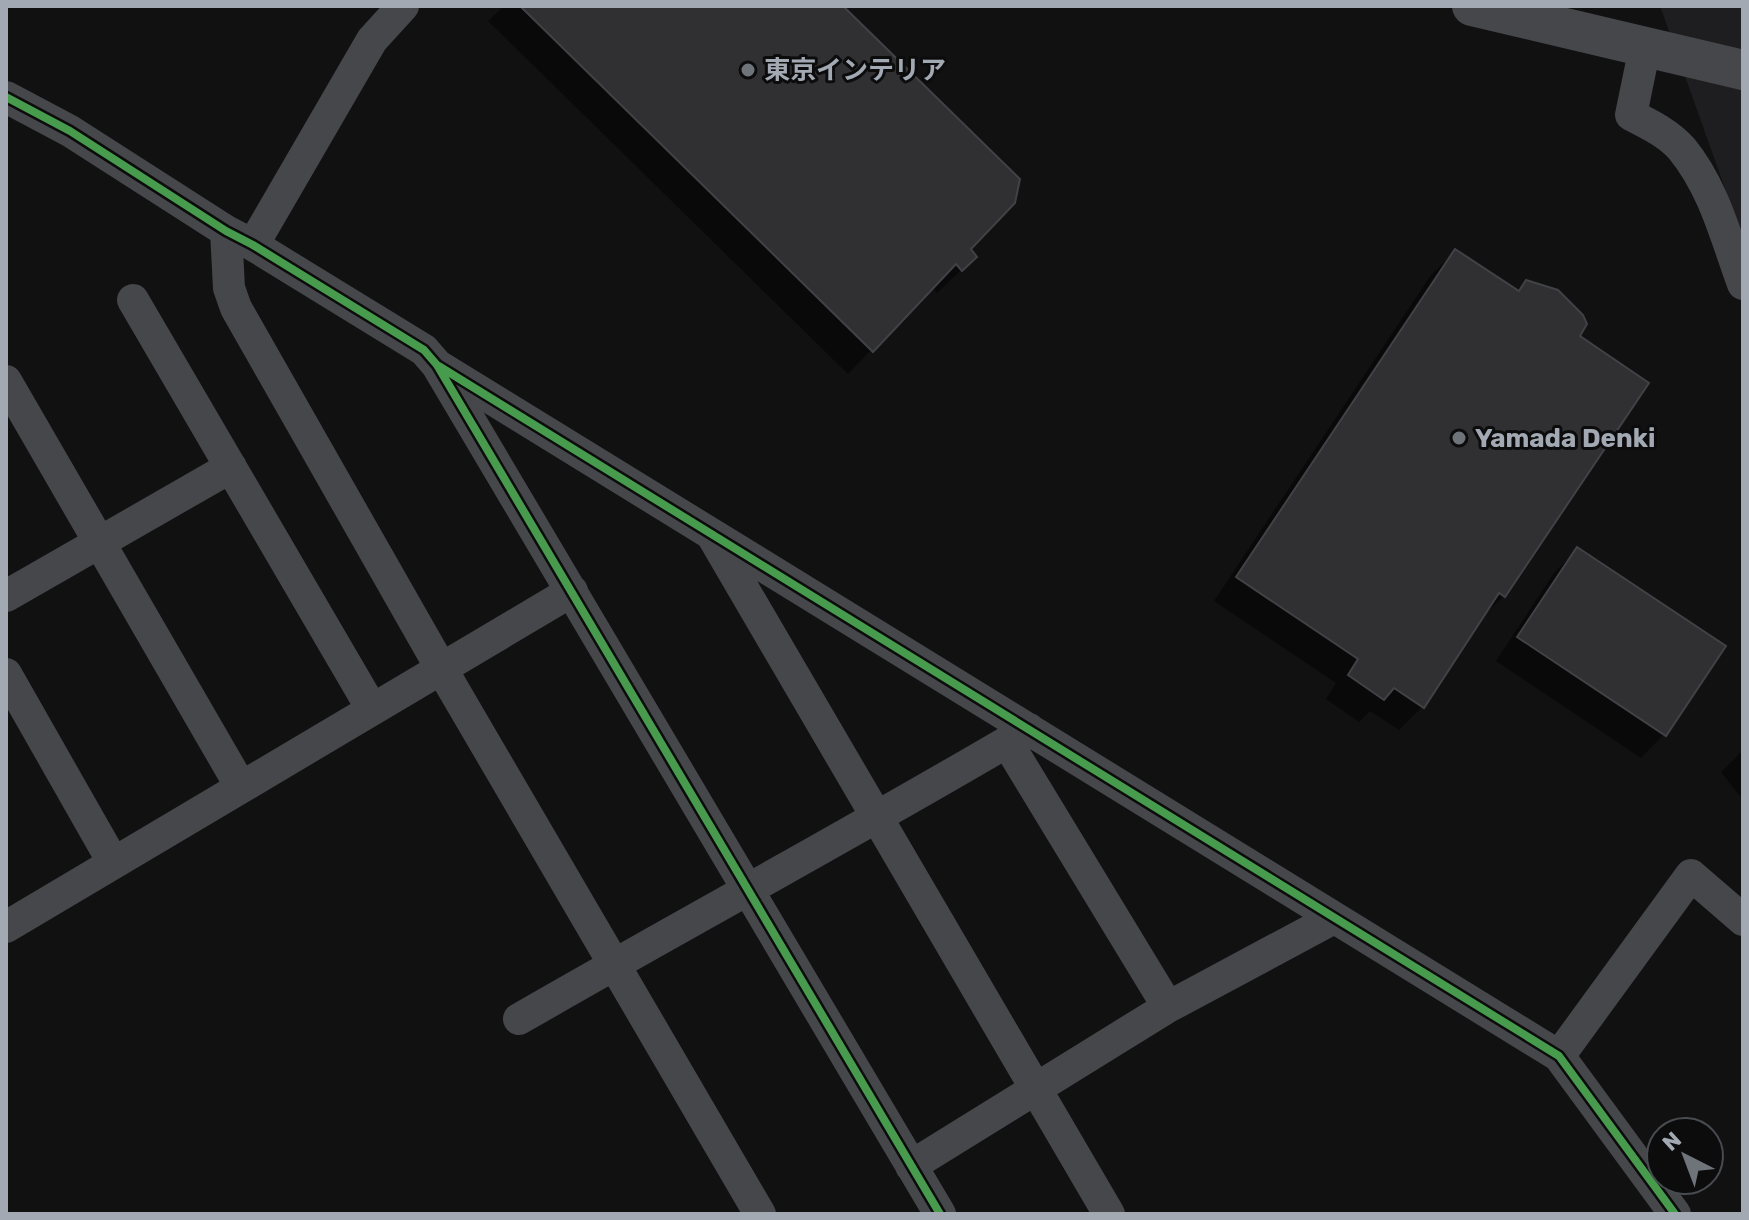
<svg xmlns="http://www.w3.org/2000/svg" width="1749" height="1220" font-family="Rubik,'Noto Sans JP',sans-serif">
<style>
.built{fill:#1e1e20}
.shadow{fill:#0007}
.building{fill:#303032;stroke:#404246;stroke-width:2}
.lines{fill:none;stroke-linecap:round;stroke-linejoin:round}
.minor{stroke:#46474a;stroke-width:32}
.tertiary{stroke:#46474a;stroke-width:40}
.cycleway-casing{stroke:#0c0c0d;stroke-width:13}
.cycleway{stroke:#469c4c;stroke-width:8}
.poi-dot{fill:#6f747b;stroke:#0c0c0d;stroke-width:3}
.labels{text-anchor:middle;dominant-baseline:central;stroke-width:6;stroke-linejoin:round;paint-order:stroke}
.poi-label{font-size:26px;font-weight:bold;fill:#a2a9b3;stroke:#0c0c0d;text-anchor:start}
</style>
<rect width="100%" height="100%" fill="#111112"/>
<path class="built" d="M1660 6H1743V239Z"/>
<path class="shadow" d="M504 6H840L975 257 937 293 932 287 848 374 488 21Z
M1455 252 1517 292 1527 282 1547 287 1568 299 1582 316 1504 596 1480 619 1422 707 1399 730 1370 711 1359 722 1326 699 1336 683 1214 601 1431 275Z
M1578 549 1664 734 1641 758 1496 661 1554 573Z
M1743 750V800L1721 772Z"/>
<path class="building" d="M520 6H843L1020 179 1015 203 971 249 977 257 962 271 956 264 873 352Z
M1455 249 1519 291 1526 280 1558 290 1583 315 1587 324 1580 336 1649 383 1505 597 1499 593 1424 708 1394 688 1384 700 1348 675 1358 659 1236 577Z
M1577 547 1726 646 1666 736 1517 637Z"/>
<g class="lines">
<path class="minor" d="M1645 47 1631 115C1649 124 1669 134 1682 149 1714 188 1726 238 1743 284
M6 97 70 131 226 231 253 245 424 350 437 365 940 1214
M226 231 229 288 236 308 441 668 760 1214
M253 245 372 40 403 6
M133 300 372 709
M437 365 1559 1056 1675 1214
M6 381 241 787
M713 537 1109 1214
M6 596 231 467
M6 674 113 862
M1007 742 1168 1007 1334 918
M6 927 572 591
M519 1019C689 921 860 829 1029 729
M1559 1056 1691 875 1743 920
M911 1166 1168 1007"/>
<path class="tertiary" d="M1472 6 1743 70"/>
<defs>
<path id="cycleway" d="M6 97 70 131 226 231 253 245 424 350 437 365 940 1214
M437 365 1559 1056 1675 1214"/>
</defs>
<use href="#cycleway" class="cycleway-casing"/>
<use href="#cycleway" class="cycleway"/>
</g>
<g class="poi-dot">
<circle cx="748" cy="70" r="8"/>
<circle cx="1459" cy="438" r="8"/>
</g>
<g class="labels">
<g class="poi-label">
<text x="764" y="70">東京インテリア</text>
<text x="1475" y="438">Yamada Denki</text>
</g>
</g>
<rect width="1749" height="1220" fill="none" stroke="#a2a9b3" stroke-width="16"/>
<g transform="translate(1685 1156) rotate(318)"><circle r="38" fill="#0c0c0d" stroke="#484b4f" stroke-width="2"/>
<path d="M0-6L14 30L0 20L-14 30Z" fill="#6f747b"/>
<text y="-12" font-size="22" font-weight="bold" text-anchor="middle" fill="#a2a9b3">N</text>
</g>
</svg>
